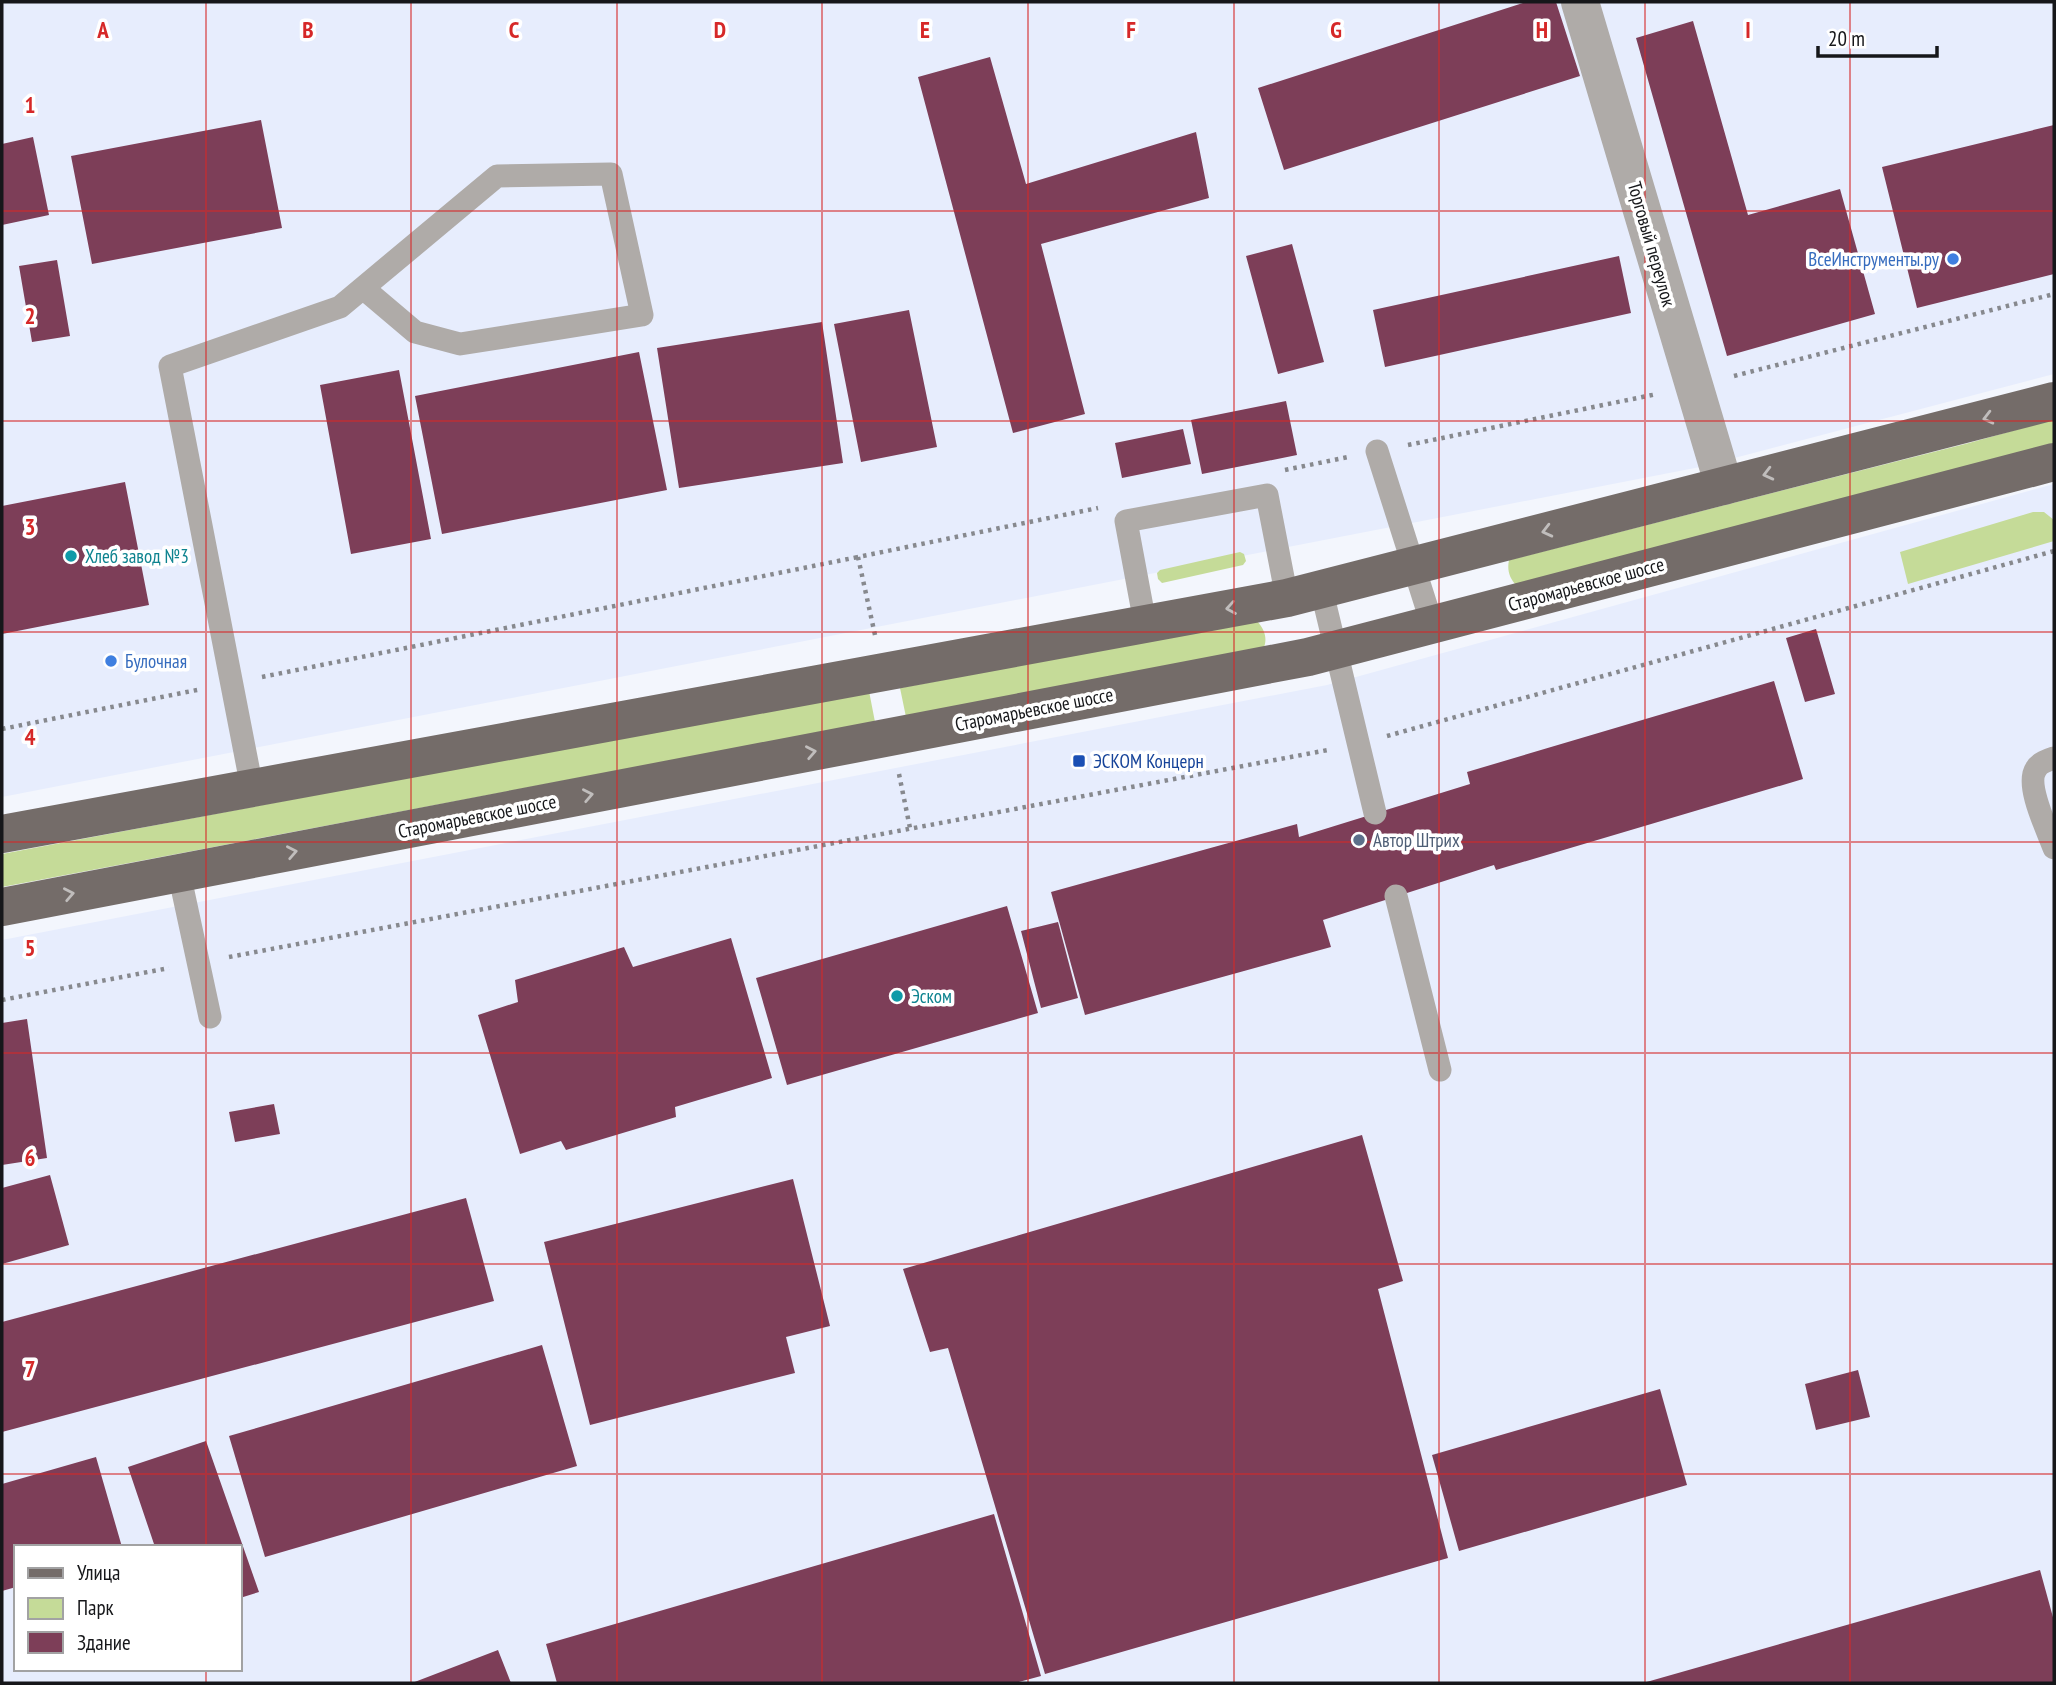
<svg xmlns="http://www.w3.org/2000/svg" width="2056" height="1685" font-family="'PT Sans Narrow',sans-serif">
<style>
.built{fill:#e7edfd;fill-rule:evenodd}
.green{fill:#c5db98}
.building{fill:#7d3e58}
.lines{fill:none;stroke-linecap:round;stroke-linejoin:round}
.path{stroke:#87898e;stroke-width:4.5;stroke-dasharray:3.5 5;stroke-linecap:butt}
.service{stroke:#afaba8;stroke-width:23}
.minor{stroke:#afaba8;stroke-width:38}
.primary{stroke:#746c69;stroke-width:38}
.oneway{stroke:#c0bdbc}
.grid{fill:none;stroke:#d62828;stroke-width:2;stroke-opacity:0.55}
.shop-dot{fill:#3f7fe0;stroke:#fff;stroke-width:2.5}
.culture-dot{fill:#0f9aa8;stroke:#fff;stroke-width:2.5}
.transit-dot{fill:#1a4fb4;stroke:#fff;stroke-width:2.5}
.service-dot{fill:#5c6f8a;stroke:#fff;stroke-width:2.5}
.labels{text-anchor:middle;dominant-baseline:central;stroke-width:7;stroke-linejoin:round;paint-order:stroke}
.street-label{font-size:19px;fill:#16171a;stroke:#fff}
.shop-label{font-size:19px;fill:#366cbe;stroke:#fff;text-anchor:end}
.culture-label{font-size:19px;fill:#0d838f;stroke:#fff;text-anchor:start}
.transit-label{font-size:19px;fill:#164399;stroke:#fff;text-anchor:start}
.service-label{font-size:19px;fill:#4e5e75;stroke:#fff;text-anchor:start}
.grid-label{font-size:23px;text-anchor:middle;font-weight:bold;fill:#d62828;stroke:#fff;stroke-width:7;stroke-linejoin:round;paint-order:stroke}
</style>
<rect width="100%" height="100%" fill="#f3f6fd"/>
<path class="built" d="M2 2H2054V374L1700 467 2 797Z
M2054 484V1683H2V940L1327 685ZM16 1547H240V1669H16Z"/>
<path class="green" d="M2054 419V446L1517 586C1509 578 1507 570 1509 560L1969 443Z
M2033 512H2044L2054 520V541L1908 584 1900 552Z
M1240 552 1244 554 1246 561 1243 565 1162 583 1158 579 1157 573 1160 570Z
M1257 621C1265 630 1268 639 1263 650L906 717 900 688Z
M869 691 875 722 2 887V854Z"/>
<path class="building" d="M1526 2H1556L1580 76 1284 170 1258 88Z
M1693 21 1748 215 1840 189 1875 314 1727 356 1636 38Z
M990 57 1026 184 1196 132 1209 198 1041 244 1085 414 1013 433 918 77Z
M261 120 282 228 92 264 71 156Z
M2054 125V274L1917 308 1882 167Z
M33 137 49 215 2 225V144Z
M1292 244 1324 362 1278 374 1246 256Z
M1619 256 1631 313 1385 367 1373 310Z
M57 260 70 336 32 342 19 266Z
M909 310 937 447 861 462 834 324Z
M822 322 843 463 679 488 657 348Z
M639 352 667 490 442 534 415 396Z
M399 370 431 539 351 554 320 385Z
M1286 401 1297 455 1202 474 1191 420Z
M1183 429 1191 464 1122 478 1115 443Z
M125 482 149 605 2 634V506Z
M1816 629 1835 694 1805 702 1786 638Z
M1774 681 1803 779 1496 870 1494 865 1323 920 1331 947 1085 1015 1051 892 1297 824 1299 837 1470 784 1467 772Z
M1007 906 1038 1013 787 1085 756 978Z
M1058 922 1078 998 1041 1008 1021 931Z
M731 938 772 1078 675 1107 676 1117 566 1150 561 1141 520 1154 478 1015 518 1002 515 980 624 947 633 967Z
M27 1019 47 1158 2 1165V1023Z
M274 1104 280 1134 235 1142 229 1112Z
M1362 1135 1403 1281 1378 1289 1448 1558 1045 1674 948 1348 930 1352 903 1269Z
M50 1175 69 1245 2 1264V1188Z
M793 1179 830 1326 786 1337 795 1373 590 1425 544 1242Z
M466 1198 494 1301 2 1432V1322Z
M542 1345 577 1466 265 1557 229 1436Z
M1858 1370 1870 1417 1816 1430 1805 1384Z
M1660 1389 1687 1485 1459 1551 1432 1455Z
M206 1441 259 1592 240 1598V1547H155L128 1467Z
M96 1457 122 1547H16V1587L2 1591V1484Z
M994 1514 1041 1676 1015 1683H557L546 1644Z
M2040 1570 2054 1621V1683H1643Z
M498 1650 511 1683H412Z"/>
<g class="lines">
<path class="path" d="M1734 376 2054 294
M1408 445 1657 394
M1285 470 1348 457
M875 635 858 557 1098 508
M262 677 858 557
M2 729 202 689
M1387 736 2054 551
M899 774 910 828
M229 957 1328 750
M2 1000 169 968"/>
<path class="service" d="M1377 451 1432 624
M1321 588 1375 813
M1145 623 1126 521 1267 495 1287 598
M2054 758C2048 760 2039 763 2036 769 2025 785 2048 831 2054 848
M252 788 170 366 340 307 497 176 611 174 642 315 460 344 415 332 363 288
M179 873 210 1017
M1396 896 1440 1070"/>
<path class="minor" d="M1580 2 1724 486"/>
<path class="primary" d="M2 834 1287 598 2054 401
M2 907 1308 657 2054 462"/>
</g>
<defs><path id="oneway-chevron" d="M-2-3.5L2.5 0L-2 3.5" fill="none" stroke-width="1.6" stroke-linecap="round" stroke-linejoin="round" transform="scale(1.75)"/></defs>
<g class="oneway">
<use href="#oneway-chevron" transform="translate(1988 418) rotate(166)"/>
<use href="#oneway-chevron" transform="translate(1768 474) rotate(166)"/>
<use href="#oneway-chevron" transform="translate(1547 531) rotate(166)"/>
<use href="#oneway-chevron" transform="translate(1231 608) rotate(170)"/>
<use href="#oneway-chevron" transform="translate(811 752) rotate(-11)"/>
<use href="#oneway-chevron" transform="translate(588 795) rotate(-11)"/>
<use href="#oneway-chevron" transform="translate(292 852) rotate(-11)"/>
<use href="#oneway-chevron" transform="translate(69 894) rotate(-11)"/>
</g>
<path class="grid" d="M206 2V1547M411 2V1683M617 2V1683M822 2V1683M1028 2V1683M1234 2V1683M1439 2V1683M1645 2V1683M1850 2V1683M2 211H2054M2 421H2054M2 632H2054M2 842H2054M2 1053H2054M2 1264H2054M2 1474H2054M206 1669V1683"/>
<g class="shop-dot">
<circle cx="1953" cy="259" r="7"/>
<circle cx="111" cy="661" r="7"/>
</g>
<g class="culture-dot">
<circle cx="71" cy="556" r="7"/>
<circle cx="897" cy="996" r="7"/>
</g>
<rect class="transit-dot" x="1072" y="754" width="14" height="14" rx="3.5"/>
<circle class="service-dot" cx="1359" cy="840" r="7"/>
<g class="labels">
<g class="street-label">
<text transform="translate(1652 244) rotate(74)">Торговый переулок</text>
<text transform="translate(1586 584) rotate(-15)">Старомарьевское шоссе</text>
<text transform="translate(1034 709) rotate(-11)">Старомарьевское шоссе</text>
<text transform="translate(477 816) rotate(-11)">Старомарьевское шоссе</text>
</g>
<g class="shop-label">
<text x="1939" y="259">ВсеИнструменты.ру</text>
<text x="125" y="661" text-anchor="start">Булочная</text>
</g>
<g class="culture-label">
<text x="85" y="556">Хлеб завод №3</text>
<text x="911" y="996">Эском</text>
</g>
<g class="transit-label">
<text x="1093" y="761">ЭСКОМ Концерн</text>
</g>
<g class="service-label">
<text x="1373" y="840">Автор Штрих</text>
</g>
</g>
<g class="grid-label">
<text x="103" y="38">A</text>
<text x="308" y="38">B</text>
<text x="514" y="38">C</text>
<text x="720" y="38">D</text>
<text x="925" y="38">E</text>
<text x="1131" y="38">F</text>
<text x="1336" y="38">G</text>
<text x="1542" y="38">H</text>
<text x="1748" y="38">I</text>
<text x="30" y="113">1</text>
<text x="30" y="324">2</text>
<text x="30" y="535">3</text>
<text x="30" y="745">4</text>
<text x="30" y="956">5</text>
<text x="30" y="1166">6</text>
<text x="30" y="1377">7</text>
</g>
<rect width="2056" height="1685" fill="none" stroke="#16171a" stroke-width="7"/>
<rect x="14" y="1545" width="228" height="126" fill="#ffffff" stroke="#a2a2a3" stroke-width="2"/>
<rect x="28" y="1568" width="35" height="10" fill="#746c69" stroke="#a2a2a3" stroke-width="2"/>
<text x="77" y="1580" font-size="21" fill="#16171a">Улица</text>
<rect x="28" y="1598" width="35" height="21" fill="#c5db98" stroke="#a2a2a3" stroke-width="2"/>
<text x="77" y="1615" font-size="21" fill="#16171a">Парк</text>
<rect x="28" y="1632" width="35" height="21" fill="#7d3e58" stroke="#a2a2a3" stroke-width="2"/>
<text x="77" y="1650" font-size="21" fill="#16171a">Здание</text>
<path d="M1818 46v10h119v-10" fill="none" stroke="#16171a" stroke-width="3.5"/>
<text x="1828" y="46" font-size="21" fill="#16171a" stroke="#ffffff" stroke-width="5" paint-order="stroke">20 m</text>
</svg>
